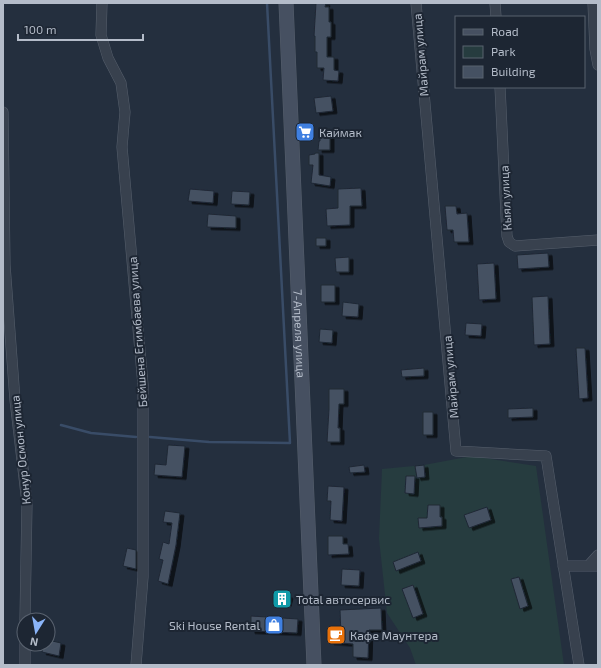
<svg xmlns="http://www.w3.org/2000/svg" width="601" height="668" font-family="'Exo 2',sans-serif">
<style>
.green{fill:#263c3f}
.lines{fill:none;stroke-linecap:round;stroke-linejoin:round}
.stream{stroke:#394c67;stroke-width:2.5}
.building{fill:#455162;stroke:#1f2835;filter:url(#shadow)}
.minor-casing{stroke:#565f6c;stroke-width:11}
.secondary-casing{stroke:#565f6c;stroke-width:15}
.minor{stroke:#38414e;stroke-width:10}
.secondary{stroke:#465061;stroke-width:14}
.labels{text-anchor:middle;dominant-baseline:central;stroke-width:4;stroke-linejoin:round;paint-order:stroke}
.street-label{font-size:12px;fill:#b4bcc9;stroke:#1d2633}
.poi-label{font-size:12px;fill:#b4bcc9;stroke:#1d2633;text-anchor:start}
</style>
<defs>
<filter id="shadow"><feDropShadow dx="4" dy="2.5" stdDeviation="0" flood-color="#0009"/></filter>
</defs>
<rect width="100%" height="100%" fill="#242f3e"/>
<path class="green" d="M472 456 536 466 564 665H416L410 648 387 613 379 539 382 469 424 465Z"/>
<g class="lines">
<path class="stream" d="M61 425 91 433 136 437
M150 437 209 442 290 443 267 3"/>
</g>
<path class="building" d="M316 3H326L325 7H329V22H331V37H327V57H334V70L339 71 338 81 323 80 324 68H317V52H315V36H314Z
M331 96 333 111 316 113 314 98Z
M320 129H330V150H318L319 141H320Z
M315 153H319V175L331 177 330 186 311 183 313 165H309V155L315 154Z
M361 188 362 206H350V225L327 226 326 209 338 208V189Z
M190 189 214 191 213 203 188 201Z
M232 191 250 192 249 205 231 204Z
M445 206H456L457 214 467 213 469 242H454L453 230H447Z
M208 214 236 216V228L207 227Z
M316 238H326V246H316Z
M548 253 549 267 518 269 517 255Z
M349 257V272H336L335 258Z
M494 263 496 299 479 300 477 264Z
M321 285H335V302H321Z
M548 296 550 344 534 345 532 297Z
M343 302 359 304 358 317 342 316Z
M466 323 482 324 481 336 465 335Z
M320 329 333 330 332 343 319 342Z
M576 348H585L588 398 579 399Z
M424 368V376L402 377 401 370Z
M329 389H344V404H339L338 428H340V442H327L329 409Z
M533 408V417L508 418V409Z
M423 412H433V435H423Z
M168 445 185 446 182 477 154 475 155 464 166 465Z
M364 465 365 472 350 473 349 467Z
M424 465 425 477 417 478 415 466Z
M406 476H415L414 494 405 493Z
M328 486 344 487 342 521 330 520 331 501H327Z
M428 505H440V517H442V526L419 528 418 518H427Z
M487 507 491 520 469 528 464 515Z
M165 511 180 513 176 545 168 584 158 581 163 560 159 559 163 542 169 544 172 523 163 522Z
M328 536H343V544H348L349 554 328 555Z
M127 548 136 550V569L123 566Z
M418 552 421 561 396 571 393 562Z
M342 569 360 570 359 586 341 585Z
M519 577 528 606 520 609 511 579Z
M413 585 423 614 413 618 402 589Z
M277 593 289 596 287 604 276 601Z
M381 608 382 630H369L368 658 353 657V644L330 642 331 634 341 635 340 610Z
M251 616 298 619 297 633 251 631Z
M48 640 61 643 59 656 42 652 44 644H48Z"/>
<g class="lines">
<defs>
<path id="minor" d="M102 3 101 35 108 58 121 83 125 112 122 147 143 385V577L136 665
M416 3 456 451 546 456 579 665
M495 3 496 17
M593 3 595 49 598 65
M500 87 507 236 509 242 515 246 598 240
M3 112 5 265 15 400 27 503 25 620
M589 565 598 555
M563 566H598
M25 644V665"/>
<g id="secondary">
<path id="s1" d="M286 3 314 665"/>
</g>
</defs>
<use href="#minor" class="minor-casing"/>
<use href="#secondary" class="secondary-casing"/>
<use href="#minor" class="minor"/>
<use href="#secondary" class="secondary"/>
</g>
<defs>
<symbol id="supermarket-square" viewBox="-11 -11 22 22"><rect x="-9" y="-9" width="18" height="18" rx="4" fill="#3f7fe0" stroke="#1d2633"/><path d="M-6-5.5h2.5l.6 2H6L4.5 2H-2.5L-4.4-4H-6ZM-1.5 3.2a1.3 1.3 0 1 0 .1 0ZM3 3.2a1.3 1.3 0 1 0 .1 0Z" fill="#fff"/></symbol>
<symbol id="building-square" viewBox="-11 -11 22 22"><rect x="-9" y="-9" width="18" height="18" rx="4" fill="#0f9aa8" stroke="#1d2633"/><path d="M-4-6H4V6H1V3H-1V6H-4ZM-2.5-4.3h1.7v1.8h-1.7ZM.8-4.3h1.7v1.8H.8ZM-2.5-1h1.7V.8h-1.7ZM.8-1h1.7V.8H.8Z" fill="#fff"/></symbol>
<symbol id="shop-square" viewBox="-11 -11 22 22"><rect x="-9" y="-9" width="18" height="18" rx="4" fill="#3f7fe0" stroke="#1d2633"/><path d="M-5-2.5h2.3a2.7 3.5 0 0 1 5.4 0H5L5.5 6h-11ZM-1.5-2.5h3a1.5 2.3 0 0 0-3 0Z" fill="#fff"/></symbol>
<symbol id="cafe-square" viewBox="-11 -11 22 22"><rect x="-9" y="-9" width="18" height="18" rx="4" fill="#e8710a" stroke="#1d2633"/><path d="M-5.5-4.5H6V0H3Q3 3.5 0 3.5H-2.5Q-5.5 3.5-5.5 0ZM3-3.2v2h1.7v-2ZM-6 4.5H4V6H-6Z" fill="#fff"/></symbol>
</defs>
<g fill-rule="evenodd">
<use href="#supermarket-square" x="294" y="121" width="22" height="22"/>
<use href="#building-square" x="271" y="588" width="22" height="22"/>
<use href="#shop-square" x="263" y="614" width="22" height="22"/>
<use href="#cafe-square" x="325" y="624" width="22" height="22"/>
</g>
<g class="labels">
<g class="street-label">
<text transform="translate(420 55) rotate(-95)">Майрам улица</text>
<text transform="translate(505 198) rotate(-93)">Кыял улица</text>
<text transform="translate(137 332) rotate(-94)">Бейшена Егимбаева улица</text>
<text stroke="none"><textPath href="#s1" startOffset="331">7-Апреля улица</textPath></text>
<text transform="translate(450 377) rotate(-95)">Майрам улица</text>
<text transform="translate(20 450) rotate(-96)">Конур Осмон улица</text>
</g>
<g class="poi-label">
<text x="319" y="132">Каймак</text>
<text x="296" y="599">Total автосервис</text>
<text x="260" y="625" text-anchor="end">Ski House Rental</text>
<text x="350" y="635">Кафе Маунтера</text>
</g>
</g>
<rect width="601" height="668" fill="none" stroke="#b4bcc9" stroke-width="8"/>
<rect x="455" y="16" width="130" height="72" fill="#1d2633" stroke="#59626f"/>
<rect x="463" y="29" width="20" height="6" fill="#465061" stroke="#59626f"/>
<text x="491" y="36" font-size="12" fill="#b4bcc9">Road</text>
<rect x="463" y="46" width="20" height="12" fill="#263c3f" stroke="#59626f"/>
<text x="491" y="56" font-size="12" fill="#b4bcc9">Park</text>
<rect x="463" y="66" width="20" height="12" fill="#455162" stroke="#59626f"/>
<text x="491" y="76" font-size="12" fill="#b4bcc9">Building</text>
<g transform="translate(36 632) rotate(191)"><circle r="19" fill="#1d2633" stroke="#59626f"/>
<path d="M0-3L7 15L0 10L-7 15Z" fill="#8ab4f8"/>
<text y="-6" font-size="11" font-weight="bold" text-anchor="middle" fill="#b4bcc9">N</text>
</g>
<path d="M18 34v6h125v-6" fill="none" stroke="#b4bcc9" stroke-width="2"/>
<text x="24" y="34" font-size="12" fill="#b4bcc9" stroke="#1d2633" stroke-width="3" paint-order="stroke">100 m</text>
</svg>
